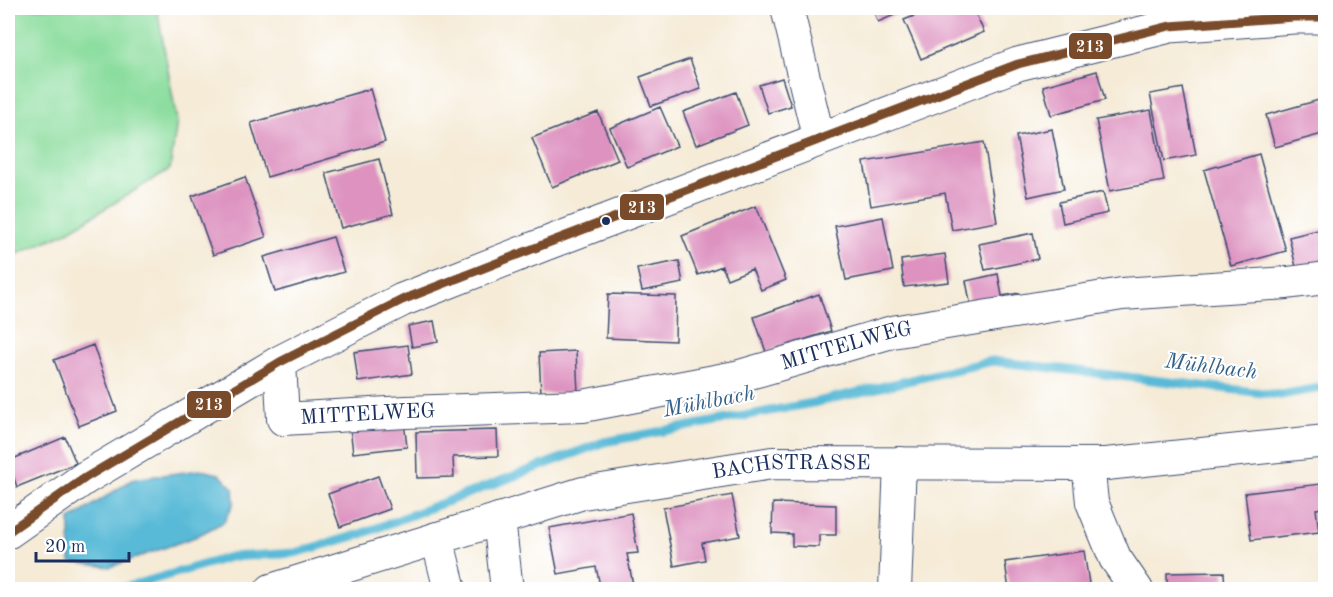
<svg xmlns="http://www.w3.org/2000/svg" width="1333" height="597" font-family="'Old Standard TT',serif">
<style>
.green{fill:#8bdd9e;stroke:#53867e;stroke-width:1.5}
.water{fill:#59bad7;stroke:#3a749a;stroke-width:1.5}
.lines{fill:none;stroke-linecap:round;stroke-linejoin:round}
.stream{stroke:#59bad7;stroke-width:9}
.building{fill:#dd92c0}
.minor-casing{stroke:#3c4b70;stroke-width:34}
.major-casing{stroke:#3c4b70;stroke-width:35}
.minor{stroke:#fff;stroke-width:32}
.major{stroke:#fff;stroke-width:33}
.bus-1-casing{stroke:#fff;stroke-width:14}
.bus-1{stroke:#7a4b2a;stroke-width:9}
.bus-dot{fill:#1b2f5e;stroke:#fff;stroke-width:2}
.labels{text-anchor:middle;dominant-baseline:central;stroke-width:4.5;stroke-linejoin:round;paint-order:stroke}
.street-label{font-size:21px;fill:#1b2f5e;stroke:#fff}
.water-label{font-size:22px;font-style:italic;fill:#316088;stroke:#fff}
.line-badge{stroke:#fff;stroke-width:2}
.badge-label{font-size:16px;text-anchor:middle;font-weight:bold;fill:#fff}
</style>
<rect width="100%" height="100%" fill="#fff"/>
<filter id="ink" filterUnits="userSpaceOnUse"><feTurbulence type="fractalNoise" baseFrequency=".0167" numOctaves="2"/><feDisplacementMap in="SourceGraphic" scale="12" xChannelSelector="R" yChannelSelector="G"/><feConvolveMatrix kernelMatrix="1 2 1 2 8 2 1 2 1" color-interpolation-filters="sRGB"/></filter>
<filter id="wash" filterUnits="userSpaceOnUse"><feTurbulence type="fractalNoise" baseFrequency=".008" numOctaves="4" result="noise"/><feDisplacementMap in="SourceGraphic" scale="24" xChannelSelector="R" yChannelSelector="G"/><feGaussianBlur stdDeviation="1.35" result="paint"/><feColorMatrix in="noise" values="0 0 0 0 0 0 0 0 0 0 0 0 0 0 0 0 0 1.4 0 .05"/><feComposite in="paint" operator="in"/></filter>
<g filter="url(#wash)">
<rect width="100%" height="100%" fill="#f5ebd7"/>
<path class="green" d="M8 8H157L177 121 170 169 65 233 8 258Z"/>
<path class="water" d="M200 470 219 474 233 488 234 503 224 522 195 537 110 567 70 562V520L133 479Z"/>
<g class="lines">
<path class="stream" d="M117 590 230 557 295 553 361 534 604 442 813 403 992 361 1280 395 1326 387"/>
</g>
<g id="blocks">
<path class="building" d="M872 8H904L906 10 878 22Z
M934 8H973L984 32 921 59 904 20Z
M690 59 701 89 651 106 640 77Z
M1097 71 1105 100 1051 115 1043 86Z
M782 78 791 106 768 113 759 85Z
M1183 88 1196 155 1164 161 1150 94Z
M370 89 385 142 267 177 251 123Z
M736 92 748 125 696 145 683 112Z
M1326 98V133L1275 147 1266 115Z
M660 107 677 146 627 167 610 128Z
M1151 110 1164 181 1110 191 1096 120Z
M598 112 618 160 552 187 532 138Z
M1052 129 1064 189 1028 197 1016 136Z
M984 142 997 222 952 230 945 193 871 206 864 162Z
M1259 154 1286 251 1231 266 1204 170Z
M379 159 393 214 341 228 326 173Z
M245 177 266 237 213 255 192 196Z
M1103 192 1108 213 1063 223 1059 202Z
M756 206 786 280 761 290 752 269 727 279 722 266 698 275 682 236Z
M883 217 893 271 846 280 835 226Z
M1326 228V273L1299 280 1289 237Z
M1033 233 1038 259 985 270 979 244Z
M333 237 344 272 275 292 264 257Z
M945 254 949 282 904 287 901 260Z
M679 261 683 283 642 291 637 269Z
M998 274 1002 296 1019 293 1022 307 973 317 966 281Z
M608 294 676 296 675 341 606 338Z
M819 294 831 331 766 352 754 317Z
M434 321 438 342 412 347 408 326Z
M93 345 117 411 79 426 54 360Z
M408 345 412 374 358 382 354 352Z
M576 351 578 393 541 394 539 353Z
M404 422 407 447 353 453 350 427Z
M497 430 498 456 453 457 454 477 417 478 416 432Z
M65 437 76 463 17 487 8 461Z
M378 476 390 509 340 527 328 494Z
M1321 484 1324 508 1316 509 1319 532 1251 540 1245 493Z
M732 495 740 536 702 543 705 560 674 566 663 508Z
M773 503 836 505V535H819V547L792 546V534L772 533Z
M631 513 638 553 627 554 634 590H601L596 567 558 574 549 528Z
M1084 551 1090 590H1009L1005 562Z
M1224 572 1225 590H1167V573Z"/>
</g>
</g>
<g filter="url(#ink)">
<use href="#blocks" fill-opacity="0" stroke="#3c4b70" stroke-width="1.5"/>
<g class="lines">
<defs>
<g id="minor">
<path d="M787 8 819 140"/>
<path id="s1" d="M280 362 283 419 406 412 583 406 736 377 892 332 1122 294 1287 283 1326 278"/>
<path d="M1088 464 1092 502 1115 558 1137 590"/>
<path d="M499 519 507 590"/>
<path d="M437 538 450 590"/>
<path id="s2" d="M271 590 583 493 772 463 1106 464 1326 441"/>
<path d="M895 590 900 463"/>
</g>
<path id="major" d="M8 532 85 478 280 362 402 300 545 244 1018 64 1170 26 1294 17H1326"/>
</defs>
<use href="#minor" class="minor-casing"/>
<use href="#major" class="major-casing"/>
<use href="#minor" class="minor"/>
<use href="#major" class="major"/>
<defs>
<path id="bus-1" d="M8 532 85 478 280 362 402 300 545 244 1018 64 1170 26 1294 17H1326"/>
</defs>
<use href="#bus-1" class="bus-1-casing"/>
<use href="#bus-1" class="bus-1"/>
</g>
</g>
<circle class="bus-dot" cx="606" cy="221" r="5"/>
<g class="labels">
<g class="street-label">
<text stroke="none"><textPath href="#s1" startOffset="628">MITTELWEG</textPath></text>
<text stroke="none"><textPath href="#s1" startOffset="142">MITTELWEG</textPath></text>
<text stroke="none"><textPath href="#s2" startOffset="537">BACHSTRASSE</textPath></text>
</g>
<g class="water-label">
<text transform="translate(1211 367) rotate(7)">Mühlbach</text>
<text transform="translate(709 402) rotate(-11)">Mühlbach</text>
</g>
</g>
<g class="line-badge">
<rect x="1068" y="32" width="45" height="28" rx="6" fill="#7a4b2a"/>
<rect x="619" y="193" width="46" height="28" rx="6" fill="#7a4b2a"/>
<rect x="186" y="390" width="46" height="29" rx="6" fill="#7a4b2a"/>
</g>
<g class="badge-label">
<text x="1090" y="52">213</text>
<text x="642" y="213">213</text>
<text x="209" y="410">213</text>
</g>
<rect width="1333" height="597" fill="none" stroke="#fff" stroke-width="30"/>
<path d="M36 552v9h93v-9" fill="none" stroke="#1b2f5e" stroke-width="3"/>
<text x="45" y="552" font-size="18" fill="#1b2f5e" stroke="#ffffff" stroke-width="4.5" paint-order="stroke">20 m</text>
</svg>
